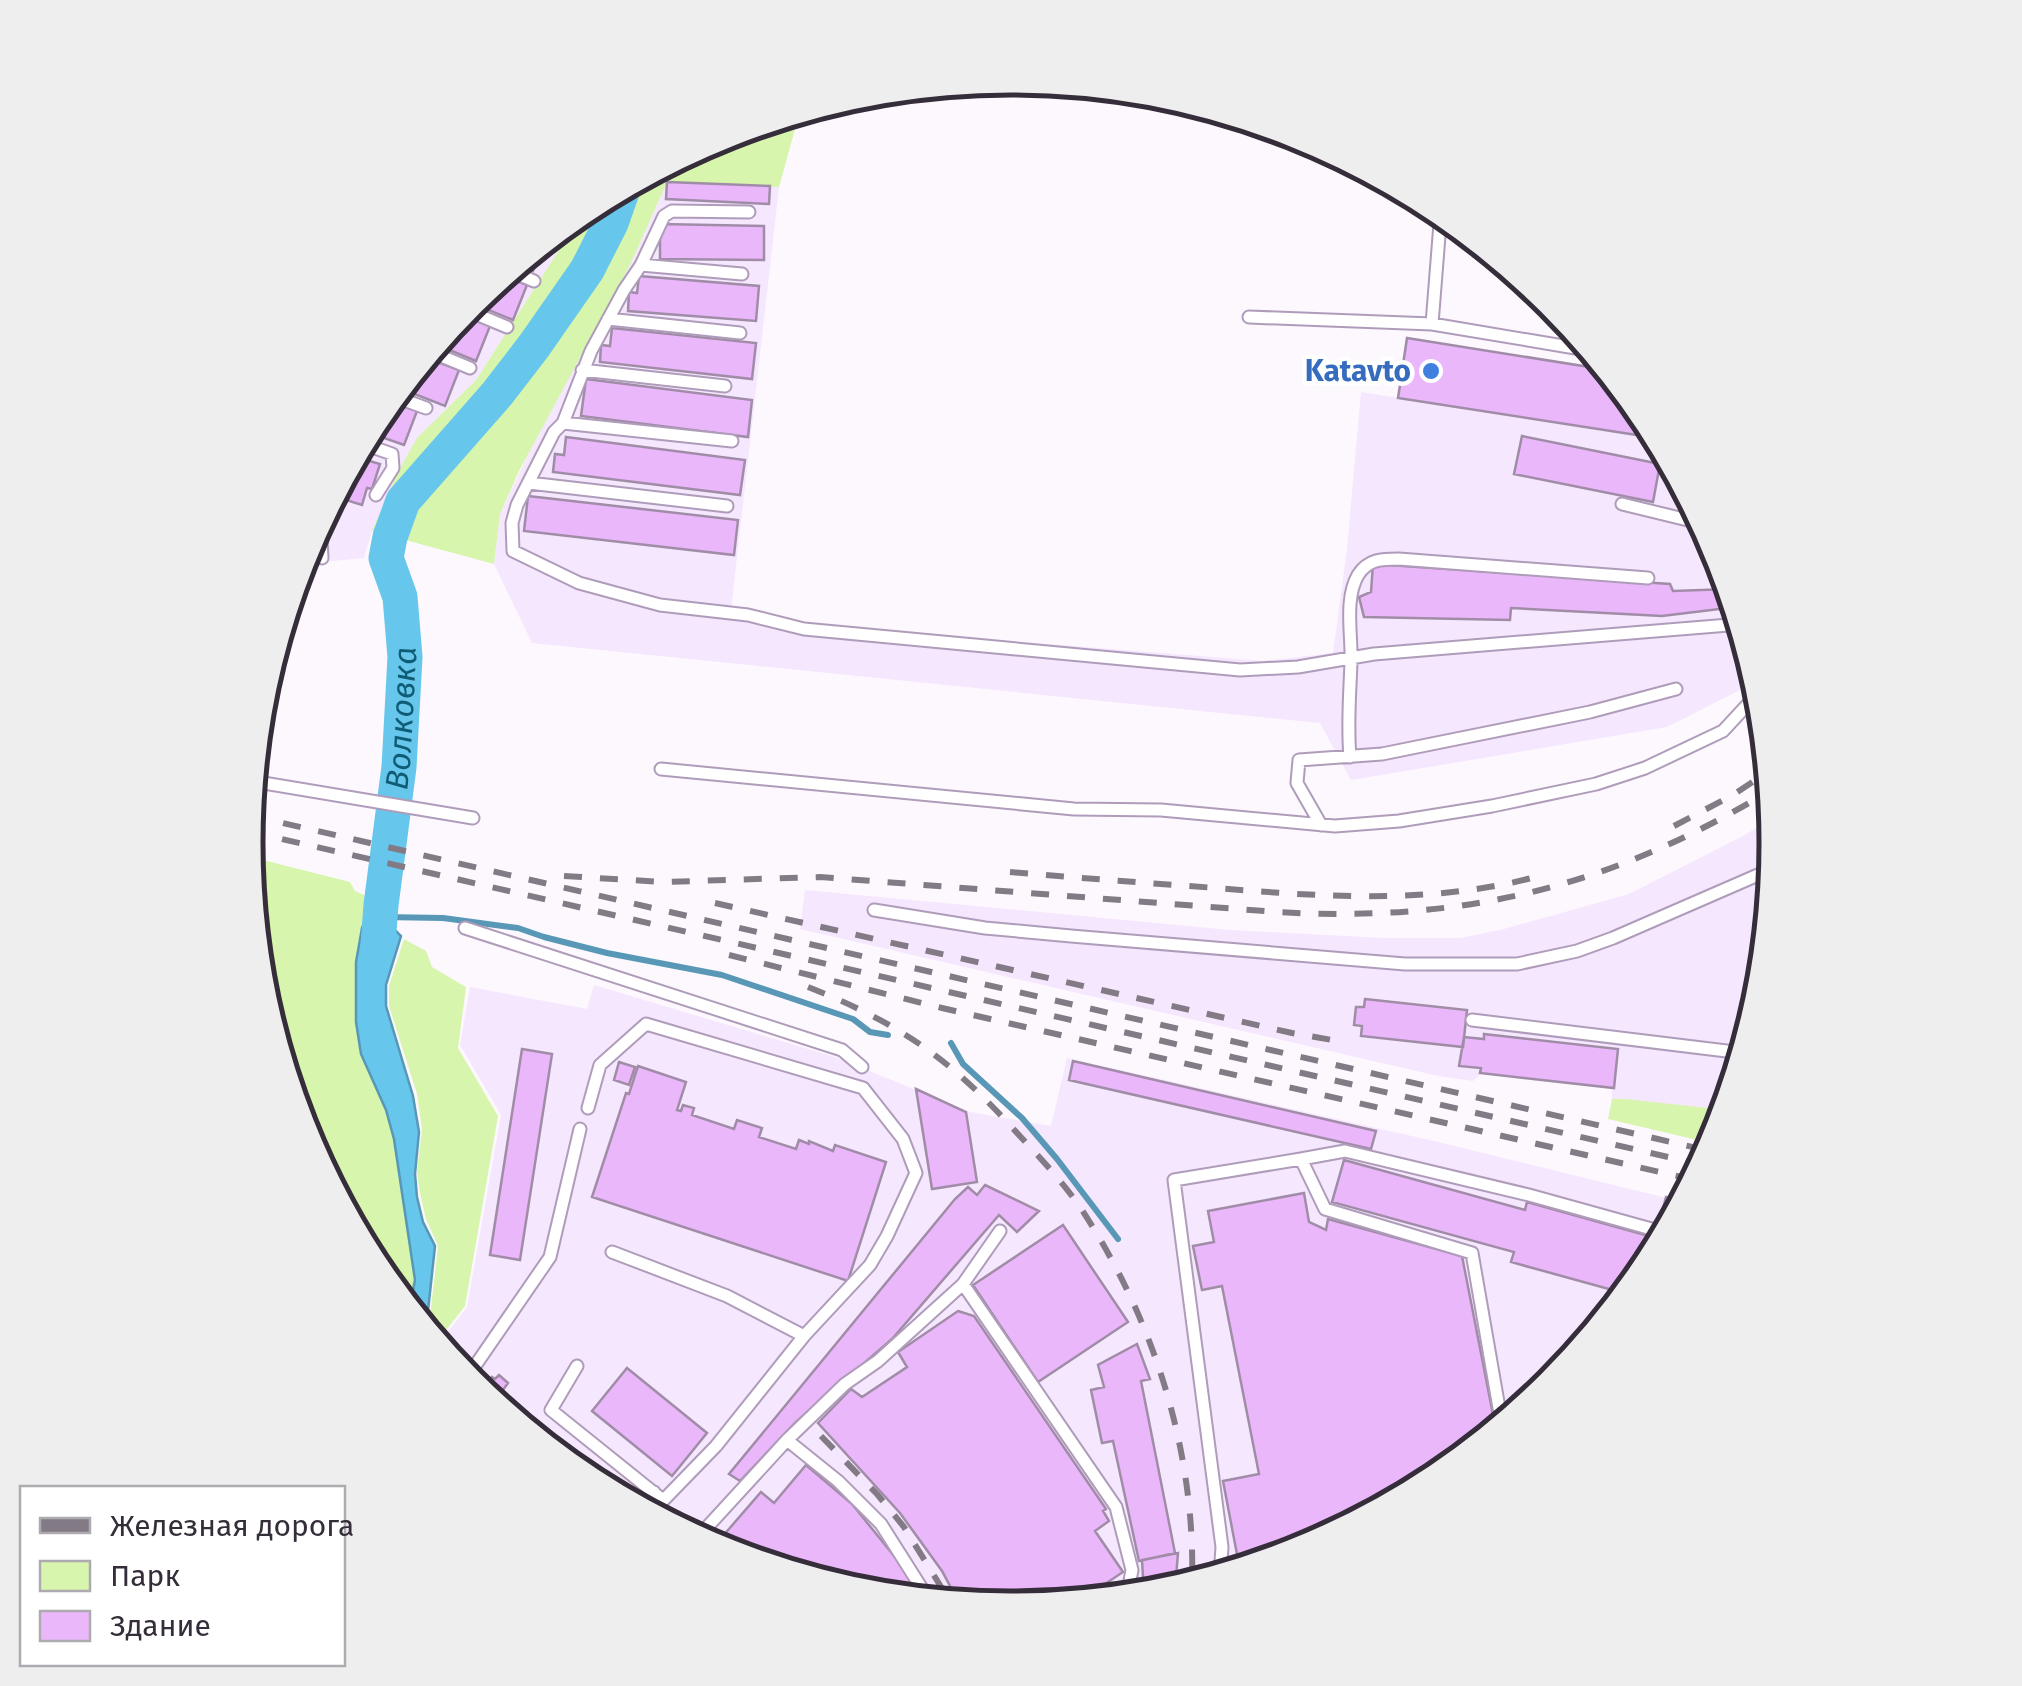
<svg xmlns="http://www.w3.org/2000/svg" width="2022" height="1686" font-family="'Fira Sans',sans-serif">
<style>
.built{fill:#f5e7fe}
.green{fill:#d7f5ac}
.water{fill:#67c6eb;stroke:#5898b6;stroke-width:2.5}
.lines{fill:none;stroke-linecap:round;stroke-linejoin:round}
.stream{stroke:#5898b6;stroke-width:6}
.river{stroke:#67c6eb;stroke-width:35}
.building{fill:#eab8fa;stroke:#a18ca8;stroke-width:2.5}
.lane-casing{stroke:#af9cba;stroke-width:15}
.lane{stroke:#fff;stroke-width:11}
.rail{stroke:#827b85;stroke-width:6;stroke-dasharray:18 18;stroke-linecap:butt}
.shop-dot{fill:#3f7fe0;stroke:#fff;stroke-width:4}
.labels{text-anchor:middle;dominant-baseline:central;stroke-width:9;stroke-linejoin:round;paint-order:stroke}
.shop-label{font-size:30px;font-weight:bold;fill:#366cbe;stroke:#fff;text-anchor:end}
.water-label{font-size:32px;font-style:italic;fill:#0e5c75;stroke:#fff}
.rim{fill:none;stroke:#352d39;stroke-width:5}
</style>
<rect width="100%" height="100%" fill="#fcf8fe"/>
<path class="built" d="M667 182 779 187 730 619 1263 661 1333 653 1347 549 1361 392 1659 439 1718 551 1744 634V688L1667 727 1351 780 1320 723 532 643 494 564 500 514 541 427 631 263Z
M576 215 564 242 476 380 417 438 372 531 364 558 300 564 304 550 375 417 470 301Z
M1774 817 1776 844 1762 993 1726 1110 1612 1099V1087L1481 1074 1473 1081 1438 1076 800 929 805 890 1230 930 1382 938H1461L1504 929 1629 894 1743 836Z
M594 985 835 1057 970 1112 1051 1126 1067 1058 1434 1141 1683 1202 1647 1269 1552 1385 1436 1480 1303 1550 1160 1594 1011 1608 861 1594 718 1550 585 1479 469 1384 438 1345 467 1307 501 1115 460 1045 470 987 587 1009Z"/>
<path class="green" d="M800 111 779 187 667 182 631 263 519 471 500 514 494 564 372 531 399 470 417 438 476 380 564 242 576 215 586 206 719 136Z
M247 856 350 882 355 891 373 899 362 928 356 962V1022L361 1054 386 1110 394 1139 415 1280 409 1310 374 1268 304 1135 260 992Z
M404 939 426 951 432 967 466 987 458 1048 498 1116 465 1306 436 1343 423 1328 431 1308 438 1246 426 1219 420 1194 417 1172 422 1129 417 1094 389 1006V986Z
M1612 1099H1625L1726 1110 1714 1144 1608 1119Z"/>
<path class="water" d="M373 899 389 903 390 925 401 936 386 985V1006L413 1096 419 1132 415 1174 417 1197 423 1222 435 1246 428 1311 422 1326 409 1310 415 1280 394 1139 386 1110 361 1054 356 1022V962L362 928Z"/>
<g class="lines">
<path class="stream" d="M383 917 443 918 518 928 544 937 607 953 722 975 853 1019 870 1032 888 1035
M951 1043 963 1064 1022 1118 1057 1159 1118 1239"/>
<path class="river" id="s1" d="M378 945 381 905 399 767 405 657 400 597 386 558 390 537 403 501 497 394 534 346 587 270 611 223 624 186"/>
</g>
<path class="building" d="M667 182 770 186 769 204 666 199Z
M660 224 764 226V260L660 259Z
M547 239 533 271 516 264Z
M502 275 527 285 513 320 469 302Z
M639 276 759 286 756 321 628 311 629 292 637 293Z
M459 314 490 326 476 361 435 344Z
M612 328 756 343 752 379 600 362 601 345 610 346Z
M1407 338 1608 370 1648 418 1656 434V438L1398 398Z
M424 357 459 370 445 406 399 388Z
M586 379 752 400 748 437 581 416Z
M389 401 417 411 404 445 367 432 375 417Z
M1522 436 1660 464 1653 502 1514 474Z
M566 437 745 460 740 495 553 472 555 454 564 455Z
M356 452 364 454 363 459 380 464 372 489 367 488 362 505 333 496Z
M528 496 738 520 734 555 524 531Z
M1373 564 1670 584 1673 591 1730 589 1736 607 1662 616 1511 608 1510 620 1364 617 1359 597 1371 592Z
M1365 999 1467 1010 1463 1047 1361 1036 1362 1026 1354 1025 1356 1007H1364Z
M1484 1034 1618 1049 1614 1088 1480 1073 1481 1068 1459 1066 1464 1037 1484 1039Z
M522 1049 552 1054 520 1260 490 1255Z
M1073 1061 1376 1131 1371 1149 1069 1080Z
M619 1062 635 1067 629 1085 614 1080Z
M638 1066 686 1082 677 1110 681 1111 683 1105 694 1108 692 1115 734 1129 737 1120 762 1128 759 1137 796 1149 799 1140 809 1144V1141L833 1151 835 1145 886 1162 848 1281 592 1197 626 1093 629 1094Z
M916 1089 966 1112 977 1182 932 1189Z
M1344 1160 1525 1210 1527 1202 1663 1240 1647 1269 1627 1294 1511 1262 1514 1252 1332 1202Z
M985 1185 1039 1211 1017 1232 999 1215 892 1339 796 1422 740 1481 729 1474 955 1199 968 1187 977 1195Z
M1304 1193 1309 1222 1326 1230 1328 1219 1462 1256 1496 1430 1436 1480 1303 1550 1240 1570 1223 1481 1259 1474 1222 1286 1202 1290 1193 1246 1214 1242 1208 1211Z
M1666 1197 1683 1202 1674 1219 1661 1216Z
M1063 1225 1128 1322 1038 1382 973 1285Z
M958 1311 974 1316 1106 1509 1103 1511 1109 1521 1095 1531 1123 1572 1078 1602 1011 1608 959 1603 942 1571 900 1513 818 1423 851 1389 862 1397 907 1367 898 1352Z
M1137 1344 1150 1379 1141 1381 1175 1553 1139 1561 1113 1441 1102 1443 1091 1390 1104 1387 1098 1365Z
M627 1368 707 1433 672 1476 592 1411Z
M499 1375 508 1383 500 1394 515 1407 511 1412 599 1486 585 1479 482 1395 485 1391 482 1388 492 1377 495 1379Z
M806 1465 852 1504 903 1567 918 1595 914 1599 861 1594 749 1559 722 1537 761 1492 774 1503Z
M1178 1553 1175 1589 1144 1595 1142 1560Z"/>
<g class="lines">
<defs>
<path id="lane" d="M749 212 672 211 664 216 641 265 624 290 591 351 563 423 554 432 517 505 512 523 513 551 579 583 660 605 748 615 804 629 1240 670 1298 667 1374 654 1741 624
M641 265 742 274
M508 270 534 281
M464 309 507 327
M1249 317 1432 324 1593 351
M608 319 740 333
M1432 324 1441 211
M429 351 470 368
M582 370 725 386
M393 396 426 408
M563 423 732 441
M361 443 392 454 393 468 376 495
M529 483 727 506
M1622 504 1704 524
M320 520 322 558
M1350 757C1347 724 1350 693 1351 661 1352 635 1344 599 1358 575 1368 559 1382 559 1399 559L1648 578
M661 769 1074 809 1161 810 1335 826 1399 821 1492 806 1596 784 1645 768 1723 731 1761 690
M252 781 473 818
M1321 825 1297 783 1299 760 1382 754 1590 712 1676 689
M874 910 985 928 1071 936 1405 964H1517L1577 951 1613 938 1774 868
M465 928 842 1050 862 1067
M1472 1020 1743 1053
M588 1108 600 1065 646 1024 863 1088 903 1139 916 1173 887 1236 870 1265 804 1336 716 1446 650 1514
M1301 1159 1345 1151 1529 1195 1666 1233
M612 1252 727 1296 804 1336
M963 1284 1116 1507 1132 1570 1127 1597
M577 1366 551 1410 663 1500
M466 1379 550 1257 580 1129
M787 1440 845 1384 878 1361 963 1284 1000 1231
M639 1508 654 1492
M713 1548 699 1536 787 1440 838 1481 881 1524 926 1595 923 1600
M1220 1576 1222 1547 1174 1180 1301 1159 1325 1209 1472 1253 1502 1425"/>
</defs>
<use href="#lane" class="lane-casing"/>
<use href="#lane" class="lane"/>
<path class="rail" d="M248 815 1710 1151
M1674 826 1733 795 1769 771
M247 831 1703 1165
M1010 872C1079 878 1147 883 1216 888 1325 897 1436 905 1543 875
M564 876 663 882 820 877 1277 912C1464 923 1611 887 1771 790
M715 903 1292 1033 1332 1040
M729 955 942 1008 1695 1180
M808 987C841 1000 874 1015 904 1034 948 1061 984 1096 1018 1134 1040 1158 1064 1183 1082 1210 1154 1320 1196 1452 1192 1584
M821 1436 877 1494 904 1527 951 1603"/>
</g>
<circle class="shop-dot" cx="1431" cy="371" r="10"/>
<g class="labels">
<g class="shop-label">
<text x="1411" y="371">Katavto</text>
</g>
<g class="water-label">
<text stroke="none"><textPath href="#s1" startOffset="228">Волковка</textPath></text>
</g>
</g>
<path d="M0 0H2022V1686H0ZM263 843a748 748 0 1 1 1496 0a748 748 0 1 1-1496 0Z" fill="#efeeef" fill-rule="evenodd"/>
<path class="rim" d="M263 843a748 748 0 1 1 1496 0a748 748 0 1 1-1496 0Z"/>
<rect x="20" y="1486" width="325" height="180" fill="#ffffff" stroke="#aeabb0" stroke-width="2.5"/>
<rect x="40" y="1518" width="50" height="15" fill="#827b85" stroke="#aeabb0" stroke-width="2.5"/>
<text x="110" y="1536" font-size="30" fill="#352d39">Железная дорога</text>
<rect x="40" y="1561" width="50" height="30" fill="#d7f5ac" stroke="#aeabb0" stroke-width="2.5"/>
<text x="110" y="1586" font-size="30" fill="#352d39">Парк</text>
<rect x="40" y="1611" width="50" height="30" fill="#eab8fa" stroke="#aeabb0" stroke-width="2.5"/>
<text x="110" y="1636" font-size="30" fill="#352d39">Здание</text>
</svg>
